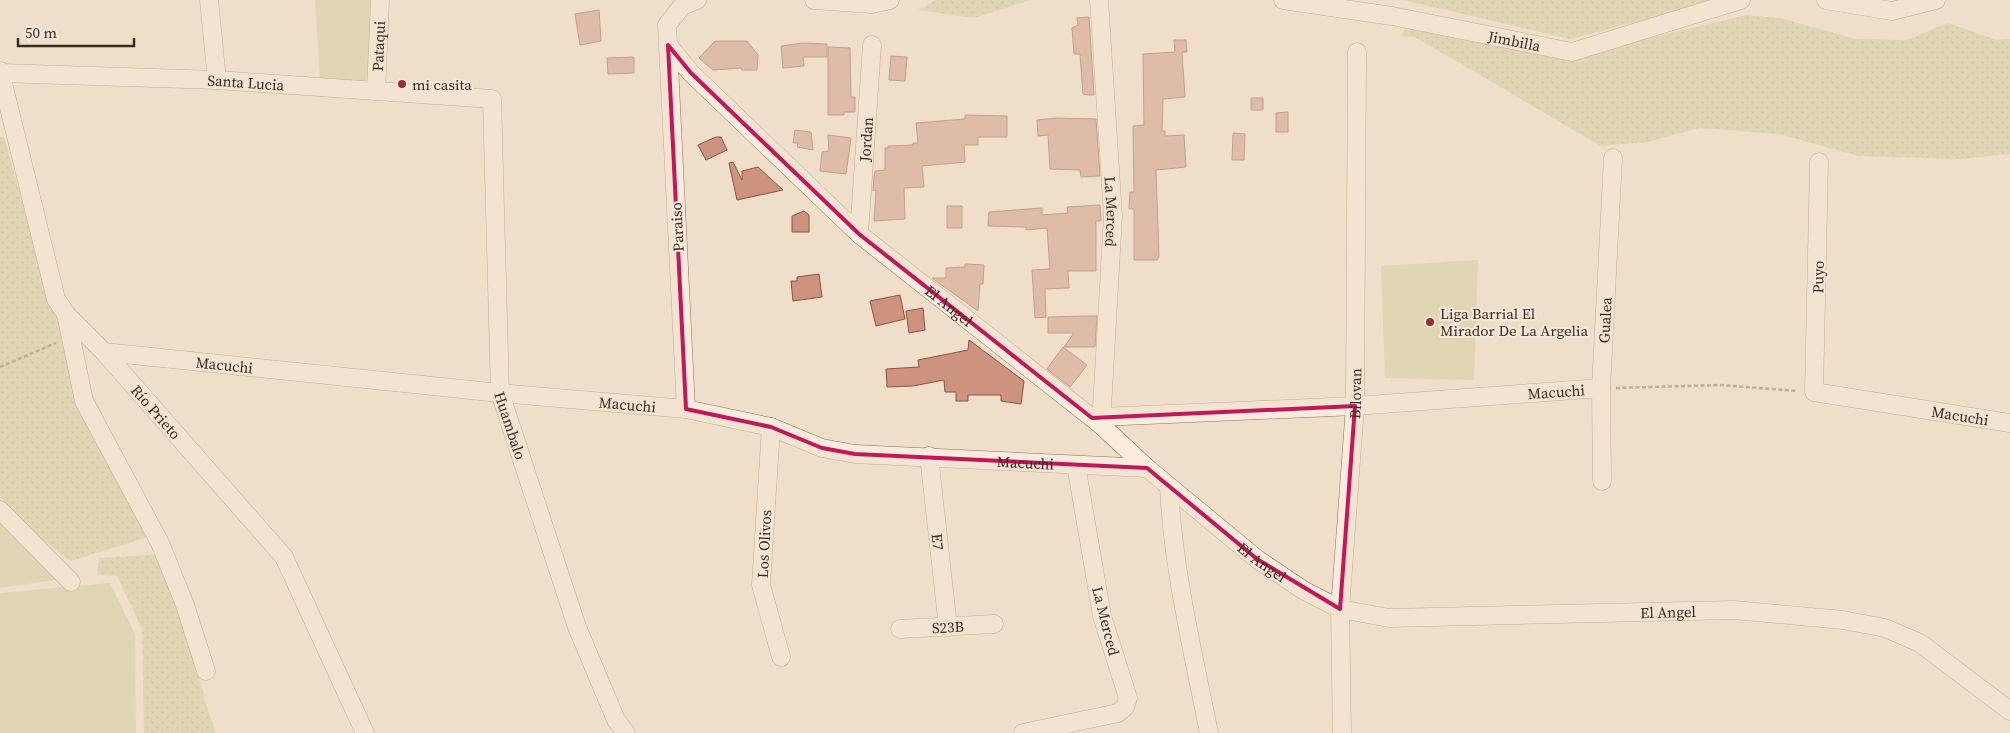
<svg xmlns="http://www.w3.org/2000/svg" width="2010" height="733" font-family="'Source Serif 4',serif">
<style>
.grass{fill:url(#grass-dots)}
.park{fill:#cecc9c}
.building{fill:#cd937f;stroke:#8b5443}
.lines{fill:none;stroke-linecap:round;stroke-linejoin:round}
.minor-casing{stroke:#8c6f5d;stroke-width:19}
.path{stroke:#8c6f5d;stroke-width:2.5;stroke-dasharray:4 2.5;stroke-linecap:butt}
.minor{stroke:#f9ecdd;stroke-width:18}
.marked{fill:none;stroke:#c2185b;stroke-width:4;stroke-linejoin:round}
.poi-dot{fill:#9b2c3e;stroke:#f6e9d9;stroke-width:2}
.labels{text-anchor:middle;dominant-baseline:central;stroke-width:4;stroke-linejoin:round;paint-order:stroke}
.street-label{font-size:15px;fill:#3c2a21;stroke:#f6e9d9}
.poi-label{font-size:15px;fill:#3c2a21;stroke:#f6e9d9;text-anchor:start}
</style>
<defs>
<pattern id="grass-dots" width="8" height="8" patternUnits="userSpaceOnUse" patternTransform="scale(1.25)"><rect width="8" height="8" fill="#cecc9c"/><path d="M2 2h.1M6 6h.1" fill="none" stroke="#b2af86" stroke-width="1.8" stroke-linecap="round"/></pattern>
</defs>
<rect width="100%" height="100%" fill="#efdec9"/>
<path class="grass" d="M936 0H1031L974 18 918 10Z
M1403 0H1708L1714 2 1570 39Z
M1747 15 1784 19 1855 39 1906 40 1948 23 1996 40 2010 39V154L1962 159 1858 156 1779 134 1699 128 1648 142 1601 146 1415 37 1402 36 1408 20 1572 56Z
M0 137H4L51 301 89 387 161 533 71 561 24 526 0 497Z
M163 554 208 710 216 733H144L142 629 117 576 97 575 99 558Z"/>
<path class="park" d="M315 0H376L372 85 320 80Z
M1478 260 1474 380 1385 378 1381 266Z
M0 518 62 579 0 588Z
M110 583 135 634 136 733H0V593Z"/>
<path class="building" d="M599 10 601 41 580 45 575 14Z
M1089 17 1094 95H1088L1083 94 1080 54H1074L1072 28 1078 25 1077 18Z
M1174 40H1186L1187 52H1182L1185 97 1163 99 1162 131H1165V136L1184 135 1186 167 1156 170 1159 257 1157 260H1134V209H1129L1130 192H1134L1133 126 1144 125 1143 54 1175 52Z
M715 41H747L758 55 757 70H742L741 68 713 70 699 58Z
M802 43 827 44V57H803L804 66 783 68 781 46Z
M828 47 850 48 851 97H855V112H844V115H828Z
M891 56 907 57 905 81 889 80Z
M634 57V73L608 74 607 58Z
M1251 98H1263V110H1251Z
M1288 112V132H1276V113Z
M965 115 1007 116V137H978V145H964L965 162 922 166 924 187 904 188 905 219 874 221 876 190 873 191 874 176 875 171 885 170V148H888V146L913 145V143H918L916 123 965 119Z
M1056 118 1096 119 1100 176 1081 177 1080 170 1050 169 1048 135 1038 136 1037 120Z
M795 130 811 132 813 150 797 147 798 143H793Z
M1233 133 1245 134 1244 160H1232Z
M828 135 851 138 846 174 820 171 822 152 829 151Z
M716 137H721L727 150 706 160 698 145Z
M733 162 742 180V171L758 167 783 190 737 200 729 163Z
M1100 205 1101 221H1096V271H1068L1069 288 1045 289 1046 317 1035 318 1032 270 1050 269 1047 228 1026 230V227L988 226 989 212 1042 208V215L1068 213 1067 207Z
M947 206H962V228H947Z
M804 211 809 215V232H792V216Z
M965 264 984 265 983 284H980L978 311 932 278H946V268L965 267Z
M819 274 822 297 793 301 791 281H797V277Z
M900 295 905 319 876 326 870 301Z
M923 308 925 330 909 333 906 311Z
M1086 316H1097L1095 347H1064L1074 333H1048V317Z
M969 340 1024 381 1021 404 1001 401V395H968V401H956V392H945L944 380 913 386 887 387 886 369 919 367 918 360 968 350Z
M1063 347 1087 365 1070 387 1047 369Z"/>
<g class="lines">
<defs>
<g id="minor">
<path d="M209 0 217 80"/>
<path d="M814 0 872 4 890 0"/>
<path id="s1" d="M1099 0 1113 216 1101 425"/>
<path id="s2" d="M1283 0 1392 16 1572 52 1741 0"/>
<path d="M1826 0 1892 11 1936 0"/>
<path id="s3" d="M668 45 691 73 859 234 1101 425 1147 468 1257 559 1303 590 1340 609 1389 618 1734 610 1843 620 1885 628 1920 643 2010 711"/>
<path id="s4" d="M0 71 56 299 66 314 104 352 284 557 365 733"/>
<path id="s5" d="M0 73 217 80 492 99 500 393 577 627 616 720 626 733"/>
<path id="s6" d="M376 91 380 0"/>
<path id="s7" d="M1819 162 1814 392 2010 423"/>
<path id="s8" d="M859 234 872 45"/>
<path d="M66 314 84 401 160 543 185 605 206 671"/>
<path id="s9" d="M104 352 500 393 686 409 771 427 822 448 855 454 1147 468"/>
<path d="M686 409 667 25 682 6 697 0"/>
<path id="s10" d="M1101 417 1355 406 1601 388"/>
<path d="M771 427 761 585 781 657"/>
<path id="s11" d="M929 456 948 627"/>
<path id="s12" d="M1602 481 1601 388 1613 158"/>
<path d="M1169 487C1173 570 1193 652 1209 733"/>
<path d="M0 510 71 582"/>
<path id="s13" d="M900 629 994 624"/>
<path d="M1023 733 1118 713 1125 707 1128 698 1102 616 1076 465"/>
<path id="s14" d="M1342 733 1340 609 1355 406 1357 52"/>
</g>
</defs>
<use href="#minor" class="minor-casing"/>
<path class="path" d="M0 367 56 343
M1616 388 1720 385 1797 391"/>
<use href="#minor" class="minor"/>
</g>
<path d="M0 0H2010V733H0ZM668 45 691 73 859 234 1092 418 1355 406 1340 609 1257 559 1147 468 855 454 822 448 771 427 686 409Z" fill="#efdec9" fill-opacity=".55" fill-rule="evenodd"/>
<path class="marked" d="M668 45 691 73 859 234 1092 418 1355 406 1340 609 1257 559 1147 468 855 454 822 448 771 427 686 409Z"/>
<g class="poi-dot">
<circle cx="402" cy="84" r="5"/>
<circle cx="1430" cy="322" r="5"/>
</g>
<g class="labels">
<g class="street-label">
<text stroke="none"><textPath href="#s2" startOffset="235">Jimbilla</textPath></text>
<text stroke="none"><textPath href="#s6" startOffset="45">Pataqui</textPath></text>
<text stroke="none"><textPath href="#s5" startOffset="246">Santa Lucia</textPath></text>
<text stroke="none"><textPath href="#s8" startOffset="95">Jordan</textPath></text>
<text stroke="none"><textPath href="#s1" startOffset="212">La Merced</textPath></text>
<text transform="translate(677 227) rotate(-93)">Paraiso</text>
<text transform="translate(1818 277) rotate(-89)">Puyo</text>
<text stroke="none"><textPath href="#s3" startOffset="384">El Angel</textPath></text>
<text stroke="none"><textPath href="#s12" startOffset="161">Gualea</textPath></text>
<text stroke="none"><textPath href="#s9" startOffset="121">Macuchi</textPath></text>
<text stroke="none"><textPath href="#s10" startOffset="456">Macuchi</textPath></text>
<text stroke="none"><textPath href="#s14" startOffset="340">Bilovan</textPath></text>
<text stroke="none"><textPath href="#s9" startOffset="526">Macuchi</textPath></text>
<text stroke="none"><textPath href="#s4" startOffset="386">Río Prieto</textPath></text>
<text stroke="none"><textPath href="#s7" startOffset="378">Macuchi</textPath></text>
<text stroke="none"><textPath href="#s5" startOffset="821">Huambalo</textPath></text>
<text stroke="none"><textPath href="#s9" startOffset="931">Macuchi</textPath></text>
<text stroke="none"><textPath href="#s11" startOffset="86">E7</textPath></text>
<text transform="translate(764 544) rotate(-87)">Los Olivos</text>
<text stroke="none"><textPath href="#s3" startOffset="789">El Angel</textPath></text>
<text stroke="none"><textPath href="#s3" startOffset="1209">El Angel</textPath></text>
<text transform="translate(1106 621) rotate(76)">La Merced</text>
<text stroke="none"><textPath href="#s13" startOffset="48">S23B</textPath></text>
</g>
<g class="poi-label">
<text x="412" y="84">mi casita</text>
<text x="1440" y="313">Liga Barrial El<tspan x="1440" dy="17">Mirador De La Argelia</tspan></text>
</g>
</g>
<path d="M18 38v8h116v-8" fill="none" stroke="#3c2a21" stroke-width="2.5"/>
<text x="25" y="38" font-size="15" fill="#3c2a21" stroke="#f6e9d9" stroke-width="4" paint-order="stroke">50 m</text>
</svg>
